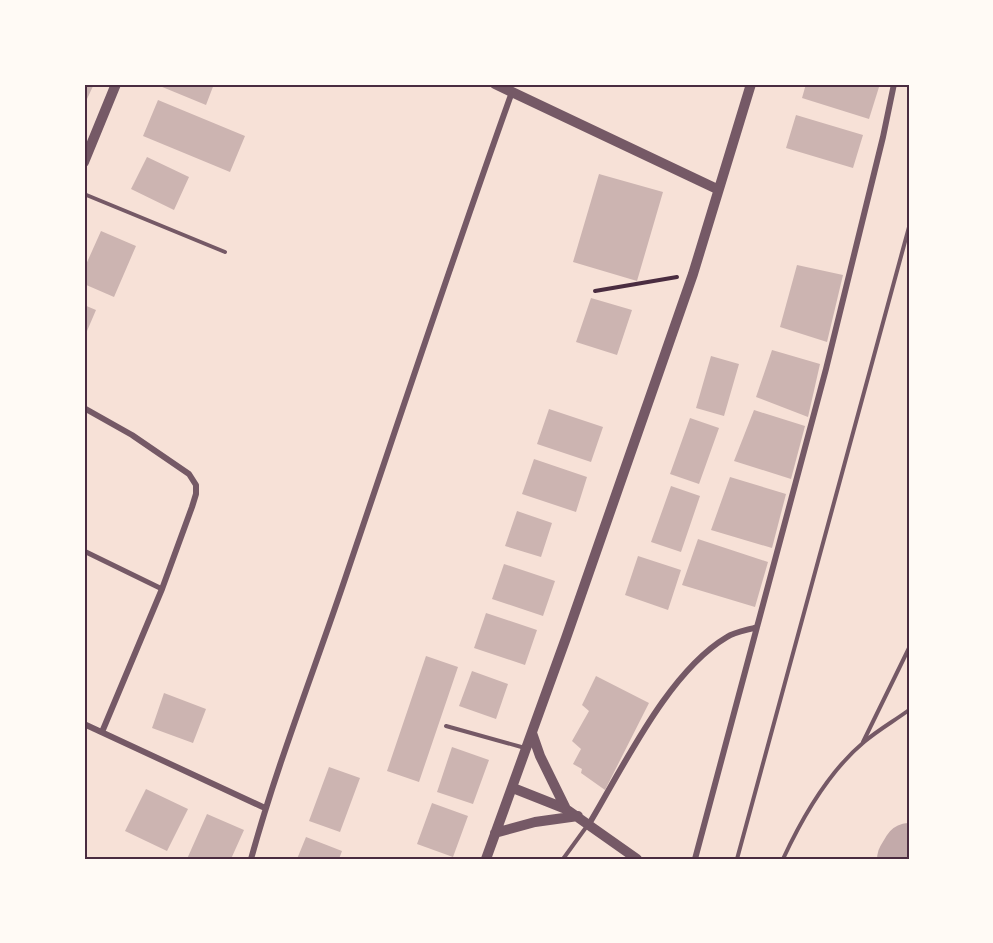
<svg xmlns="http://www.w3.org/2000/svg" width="993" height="943" font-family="'Titillium Web',sans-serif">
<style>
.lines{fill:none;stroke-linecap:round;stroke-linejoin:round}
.taxiway{stroke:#c3aaaa;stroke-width:52}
.building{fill:#ccb4b1}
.path{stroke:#4a2c40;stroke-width:4}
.service{stroke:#755966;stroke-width:4}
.pedestrian{stroke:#755966;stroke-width:5}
.minor{stroke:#755966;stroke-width:6}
.tertiary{stroke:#755966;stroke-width:10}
.neatline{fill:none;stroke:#4a2c40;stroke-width:2}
</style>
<rect width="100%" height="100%" fill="#f7e1d7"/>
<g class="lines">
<path class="taxiway" d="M903 859 909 849"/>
</g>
<path class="building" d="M84 84H94L87 99 84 97Z
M155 84H214L206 105Z
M806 84H870L879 87 869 119 802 98Z
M158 100 245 136 230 172 143 136Z
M796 115 863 135 853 168 786 148Z
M147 157 189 177 174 210 131 189Z
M599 174 663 192 637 281 573 262Z
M101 231 136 246 114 297 84 284V269Z
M797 265 843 275 827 342 780 327Z
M591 298 632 310 617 355 576 342Z
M84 305 96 310 84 338Z
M772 350 820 364 808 417 756 397Z
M711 356 739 364 724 416 696 408Z
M549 409 603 427 591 462 537 444Z
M754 410 805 426 791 479 734 461Z
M690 418 719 428 699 484 670 474Z
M534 459 587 477 576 512 522 494Z
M730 477 786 494 772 548 711 530Z
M671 486 700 496 681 552 651 542Z
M517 511 552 523 541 557 505 546Z
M698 539 768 562 755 607 682 585Z
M638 556 681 570 668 610 625 595Z
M504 564 555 581 543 616 492 599Z
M486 613 537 630 525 665 474 648Z
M426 656 458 667 419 782 387 771Z
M472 671 508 684 496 719 459 706Z
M596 676 649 703 605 790 581 773 582 769 573 764 581 749 572 741 589 711 582 705Z
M164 693 206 709 193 743 152 728Z
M452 747 489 760 473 804 437 792Z
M329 767 360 778 340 832 309 821Z
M146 789 188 809 167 851 125 831Z
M432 803 468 816 453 857 417 844Z
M207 814 244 830 231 859H187Z
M306 837 342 851 339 859H297Z"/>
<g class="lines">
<path class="path" d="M595 291 677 277"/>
<path class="service" d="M84 194 225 252
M446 726 525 748
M863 742 909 648
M563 859 587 826
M737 859 909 227
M783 859C802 818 828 772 864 742 878 730 894 721 909 710"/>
<path class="pedestrian" d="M84 551 162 589"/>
<path class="minor" d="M84 408 132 435 189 474 196 485V494L192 507 162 589 102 732
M84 724 265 808
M589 824C624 766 668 672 727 637 735 632 748 630 757 627
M251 859C278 761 316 666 348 570 402 411 455 251 512 92
M695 859 826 369 883 137 894 84"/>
<path class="tertiary" d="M495 84 717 189
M84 162 116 84
M532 733 540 756 566 809
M513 788 566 809 637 859
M495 833 535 822 578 816
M486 859 566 638 693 274 751 84"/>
</g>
<rect width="993" height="943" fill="none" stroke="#fffaf5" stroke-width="171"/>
<rect x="86" y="86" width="822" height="772" class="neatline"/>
</svg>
